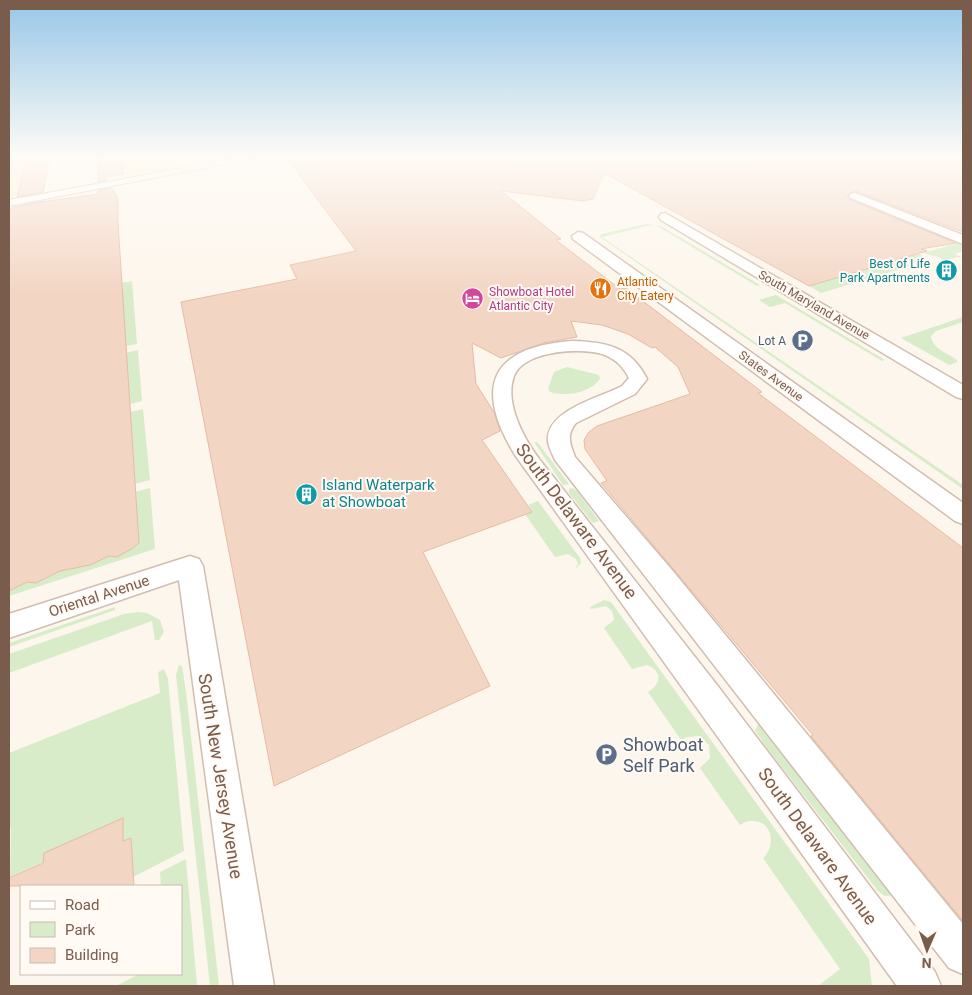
<svg xmlns="http://www.w3.org/2000/svg" width="972" height="995" font-family="Roboto,sans-serif">
<style>
.green{fill:#d8ecc9}
.sand{fill:#fcefc7}
.building{fill:#f3d5c3;stroke:#e6bba3}
.lines{fill:none;stroke-linecap:round;stroke-linejoin:round}
.pedestrian-casing{stroke:#d1beb0;stroke-width:2}
.minor-casing{stroke:#d1beb0;stroke-width:3}
.pedestrian{fill:#fff;fill-rule:evenodd}
.minor{fill:#fff;fill-rule:evenodd}
.labels{text-anchor:middle;dominant-baseline:central;stroke-width:4;stroke-linejoin:round;paint-order:stroke}
.far-culture-label{font-size:12px;fill:#0d838f;stroke:#fffaf3;text-anchor:end}
.far-food-label{font-size:12px;fill:#c56008;stroke:#fffaf3;text-anchor:start}
.far-hotel-label{font-size:12px;fill:#b23c85;stroke:#fffaf3;text-anchor:start}
.far-street-label{font-size:12px;fill:#7a5c4d;stroke:#fffaf3}
.far-service-label{font-size:12px;fill:#4e5e75;stroke:#fffaf3;text-anchor:end}
.culture-label{font-size:15px;fill:#0d838f;stroke:#fffaf3;text-anchor:start}
.street-label{font-size:15px;fill:#7a5c4d;stroke:#fffaf3}
.near-street-label{font-size:18px;fill:#7a5c4d;stroke:#fffaf3}
.near-service-label{font-size:18px;fill:#4e5e75;stroke:#fffaf3;text-anchor:start}
</style>
<rect width="100%" height="100%" fill="#fdf6ec"/>
<path class="green" d="M647 224 661 226 760 285 757 286 657 226 651 225 602 237 963 485V489L600 237 601 234Z
M958 243 963 245V251L955 254 963 258 957 257 943 261 941 260 943 259C936 255 930 256 923 253Z
M918 254 925 257 921 259 929 263H936L924 266 913 261 906 263 910 266 821 293 809 286Z
M132 281 137 344 126 346 122 283Z
M776 295 885 360 882 361 785 303 770 307 759 300Z
M963 317V322L936 331 931 336C932 349 948 353 957 360V362L949 365 901 338Z
M138 350 142 401 130 404 126 353Z
M567 367 599 375 600 379C590 393 566 397 550 392L548 389 554 372Z
M143 409 150 480 135 484 130 412Z
M534 442 538 443 569 484 563 485Z
M150 488 155 549 9 596V591L27 582 36 583 60 571 90 565 109 556 117 557 133 548 139 543 135 492Z
M572 488 577 491 599 521 593 523 569 493V489Z
M538 501 580 558 581 563 575 570 578 564 576 559 568 554 555 557 525 514 532 511 528 505Z
M604 600 611 602 869 959 872 986H818L840 969 763 858C777 846 772 819 751 821 747 821 743 823 740 825L700 768 710 758 709 745 699 736 687 737 681 740 648 692C661 684 663 671 647 665L632 669 604 628 614 620 612 611 606 606 591 609 590 607Z
M115 607V610L9 647V643Z
M138 612 147 613 160 620 164 632 159 640H155L152 621 9 673V654L124 614Z
M179 665 182 666 186 692 219 986H210L176 675Z
M164 669 168 679 184 851 125 881 132 856 131 838 123 841V819L43 862 10 877 11 829 9 827V753L160 693 158 672Z
M758 725H762L894 895 885 896 878 891 767 748 755 730Z
M186 859 197 986H116L139 974H181V886H161L160 872Z"/>
<path class="sand" d="M27 156 15 197 9 198V157Z
M125 156H238L127 176Z"/>
<path class="building" d="M51 156 43 192 17 197 27 157Z
M100 156H122L124 174 105 177 107 180 98 182Z
M285 156H963V232L856 191 851 192 847 196 850 200 956 243 921 249 927 251 809 286 604 173 593 199 583 201 501 191 561 239 556 240 620 289 626 288 635 295 762 392 758 393 963 548V921L811 736 813 735 601 483 607 481 585 449 584 440 589 432 597 426 690 394 678 367 655 347 652 348 628 334 602 325 571 321 577 337 544 343 501 358 472 343 476 384 494 412 500 431 482 440 532 512 423 552 490 686 274 786 181 302 297 279 290 265 356 251Z
M112 188 118 198V223L139 543 133 548 117 557 109 556 90 565 60 571 36 583 27 582 9 591V210L14 207 41 202 98 194V190Z
M123 818V841L131 838 134 886H9V878L43 863 44 853Z"/>
<g class="lines">
<defs>
<path id="pedestrian" d="M248 156H266L9 206V200Z"/>
<path id="minor" d="M855 193 963 235V244L851 198 849 196 851 194Z
M665 213 963 385V399L956 397 661 220 659 217 661 214Z
M578 232 583 233 963 503V524L955 521 573 239 572 236Z
M572 341C607 342 631 347 647 379L635 394 576 423C566 435 570 444 575 457L672 570 963 924V974L949 968 555 460C553 455 549 448 548 442 545 410 600 398 622 386L629 378C623 367 617 360 605 355 583 347 524 350 514 376 504 403 524 439 540 460L717 685 935 972 941 986H897L515 455C473 386 491 347 572 341Z
M190 556 199 559 203 566 274 986H234L179 580 9 638V614Z"/>
</defs>
<use href="#pedestrian" class="pedestrian-casing"/>
<use href="#minor" class="minor-casing"/>
<use href="#pedestrian" class="pedestrian"/>
<use href="#minor" class="minor"/>
</g>
<linearGradient id="sky" x2="0" y2="1"><stop stop-color="#97c7e8"/><stop offset="0.53" stop-color="#fefbf6"/><stop offset="1" stop-color="#fefbf6" stop-opacity="0"/></linearGradient>
<rect width="972" height="296" fill="url(#sky)"/>
<defs>
<symbol id="building-disc" viewBox="-11 -11 22 22"><circle r="9.5" fill="#0f9aa8" stroke="#fffaf3"/><path d="M-4-6H4V6H1V3H-1V6H-4ZM-2.5-4.3h1.7v1.8h-1.7ZM.8-4.3h1.7v1.8H.8ZM-2.5-1h1.7V.8h-1.7ZM.8-1h1.7V.8H.8Z" fill="#fff"/></symbol>
<symbol id="restaurant-disc" viewBox="-11 -11 22 22"><circle r="9.5" fill="#e8710a" stroke="#fffaf3"/><path d="M-5-6h1v4h1v-4h1v4h1v-4h1v5L-1.5 .5V6h-2V.5L-5-1ZM5-6V6H3V1.5H1.5Q1.5-4 5-6Z" fill="#fff"/></symbol>
<symbol id="hotel-disc" viewBox="-11 -11 22 22"><circle r="9.5" fill="#d1479c" stroke="#fffaf3"/><path d="M-6-4.5h1.5V1H6V5H4.5V3h-9V5H-6ZM-4 0a1.8 1.8 0 1 1 3.6 0ZM.5 0V-2.5h3Q6-2.5 6 0Z" fill="#fff"/></symbol>
<symbol id="parking-disc" viewBox="-11 -11 22 22"><circle r="9.5" fill="#5c6f8a" stroke="#fffaf3"/><path d="M-3.5-5.5H1a3.5 3.5 0 0 1 0 7H-1V5.5H-3.5ZM-1-3.4V-.6H.8a1.4 1.4 0 0 0 0-2.8Z" fill="#fff"/></symbol>
</defs>
<g fill-rule="evenodd">
<use href="#building-disc" x="934" y="258" width="25" height="25"/>
<use href="#restaurant-disc" x="588" y="276" width="25" height="25"/>
<use href="#hotel-disc" x="460" y="286" width="25" height="25"/>
<use href="#parking-disc" x="790" y="328" width="25" height="25"/>
<use href="#building-disc" x="294" y="482" width="25" height="25"/>
<use href="#parking-disc" x="594" y="742" width="25" height="25"/>
</g>
<g class="labels">
<g class="far-culture-label">
<text x="930" y="264">Best of Life<tspan x="930" dy="14">Park Apartments</tspan></text>
</g>
<g class="far-food-label">
<text x="617" y="282">Atlantic<tspan x="617" dy="14">City Eatery</tspan></text>
</g>
<g class="far-hotel-label">
<text x="489" y="292">Showboat Hotel<tspan x="489" dy="14">Atlantic City</tspan></text>
</g>
<g class="far-street-label">
<text transform="translate(814 305) rotate(30)">South Maryland Avenue</text>
<text transform="translate(771 376) rotate(36)">States Avenue</text>
</g>
<g class="far-service-label">
<text x="786" y="341">Lot A</text>
</g>
<g class="culture-label">
<text x="322" y="485">Island Waterpark<tspan x="322" dy="17">at Showboat</tspan></text>
</g>
<g class="street-label">
<text transform="translate(99 596) rotate(-18)">Oriental Avenue</text>
</g>
<g class="near-street-label">
<text transform="translate(577 521) rotate(53)">South Delaware Avenue</text>
<text transform="translate(221 776) rotate(81)">South New Jersey Avenue</text>
<text transform="translate(818 846) rotate(54)">South Delaware Avenue</text>
</g>
<g class="near-service-label">
<text x="623" y="744">Showboat<tspan x="623" dy="21">Self Park</tspan></text>
</g>
</g>
<rect width="972" height="995" fill="none" stroke="#7a5c4d" stroke-width="20"/>
<rect x="20" y="885" width="162" height="90" fill="#fffaf3" stroke="#cabbb1"/>
<rect x="30" y="901" width="25" height="8" fill="#ffffff" stroke="#cabbb1"/>
<text x="65" y="910" font-size="15" fill="#7a5c4d">Road</text>
<rect x="30" y="922" width="25" height="15" fill="#d8ecc9" stroke="#cabbb1"/>
<text x="65" y="935" font-size="15" fill="#7a5c4d">Park</text>
<rect x="30" y="948" width="25" height="15" fill="#f3d5c3" stroke="#cabbb1"/>
<text x="65" y="960" font-size="15" fill="#7a5c4d">Building</text>
<g transform="translate(927 950) rotate(182)" stroke="#fffaf3" stroke-width="4" paint-order="stroke">
<path d="M0-4L9 19L0 12L-9 19Z" fill="#7a5c4d"/>
<text y="-8" font-size="14" font-weight="bold" text-anchor="middle" fill="#7a5c4d">N</text>
</g>
</svg>
